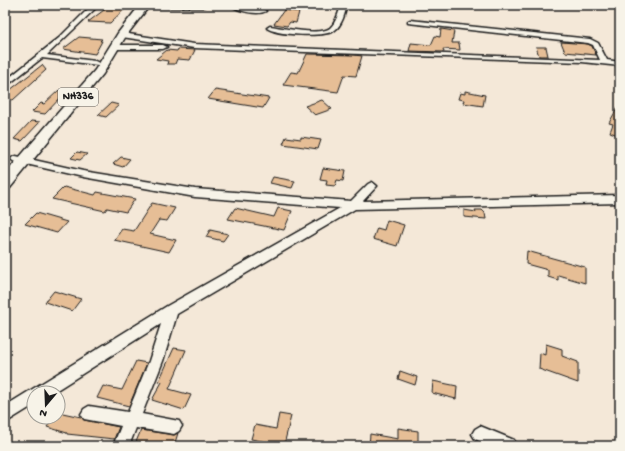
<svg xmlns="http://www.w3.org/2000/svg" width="625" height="451" font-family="'Gochi Hand',sans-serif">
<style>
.building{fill:#e6be96;stroke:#1c1c1c}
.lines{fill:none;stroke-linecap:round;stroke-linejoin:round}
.minor-casing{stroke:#1c1c1c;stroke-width:3}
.highway-casing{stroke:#1c1c1c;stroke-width:3}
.minor{fill:#f7f3e8;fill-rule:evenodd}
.highway{fill:#f7f3e8;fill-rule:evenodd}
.labels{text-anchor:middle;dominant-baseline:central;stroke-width:3;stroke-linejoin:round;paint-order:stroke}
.shield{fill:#f7f3e8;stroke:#5e5c59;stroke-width:1}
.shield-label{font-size:11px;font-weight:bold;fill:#1c1c1c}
</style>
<rect width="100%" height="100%" fill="#f4e8d8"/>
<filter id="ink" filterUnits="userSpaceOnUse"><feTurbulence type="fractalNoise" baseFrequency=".025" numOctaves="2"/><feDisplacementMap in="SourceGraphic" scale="8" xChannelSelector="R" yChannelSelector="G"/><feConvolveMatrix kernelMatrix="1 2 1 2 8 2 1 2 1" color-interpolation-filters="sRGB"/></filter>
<g filter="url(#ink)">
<path class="building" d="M104 5H129L110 23 88 22 104 10Z
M284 10 299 12 296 23 290 22 287 26 274 24Z
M441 29 454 31 452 43H459L460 50 443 49 444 52 409 51 411 43 431 45 435 36 440 37Z
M79 37 102 39 100 41H102L95 54 63 49Z
M561 42 588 44 592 46 596 55 565 52Z
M536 47H546L548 56H539Z
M178 49 195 50 190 60 177 59 175 64H167L168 61 156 59 167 50 177 51Z
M307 54 354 55 362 56 356 76 344 75 338 92 283 85 291 72 298 73Z
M42 65 46 70 13 100 5 99V94Z
M59 90 63 95 45 114 32 112 41 103 44 104Z
M215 90 269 98 263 108 208 99Z
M465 91 485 95 483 106 463 103 464 100 458 99 460 93 465 94Z
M322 100 332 109 315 115 305 106Z
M111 103 119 105 106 117 98 115Z
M620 103V136L610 132 613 124 609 123Z
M31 121 40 122 22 141 14 139Z
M286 137 301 139V137L321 140 318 149 283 144Z
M77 152 87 154 80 160 71 158Z
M121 157 130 159 123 167 113 164Z
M323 168 345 171 343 181 337 180 335 186 326 185 327 180 320 179Z
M273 177 295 181 292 188 270 183Z
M64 187 95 195 97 192 135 199 126 212 107 208 105 211 52 199Z
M152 203 175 208 167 221 159 220 150 234 176 240 169 252 114 240 122 229 134 231Z
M235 208 274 217 278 208 292 211 284 230 228 219Z
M464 210 476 212 475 210H482L485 213 486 219 464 217Z
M36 213 67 222 57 233 25 224Z
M387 220 404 225 397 246 373 239 377 228 384 230Z
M210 230 228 234 223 241 206 237Z
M527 251 585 267V283L558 275V280L548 277V270L526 264Z
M54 291 81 299 72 311 45 302Z
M546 344 562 349V356L578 362V383L539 369 540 353 545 355Z
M174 348 186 350 169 389 191 395 184 410 152 400 162 382 159 381Z
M136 361 147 363 129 406 97 398 103 386 122 390Z
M400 371 417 377 415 385 398 379Z
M433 381 457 386 456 399 432 393Z
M58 412 81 417 84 420 119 427 114 439 67 434V433L47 427 53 417H58Z
M279 414 291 416 284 445 251 439 255 425 276 429Z
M398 428 418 431V446H369L370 434 398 439Z
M141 430 174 435 178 433 174 446H154L136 442Z"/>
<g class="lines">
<defs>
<path id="minor" d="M92 5H99L47 55 95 61 99 63 98 65 42 58 5 87V81L59 38Z
M142 5H206L203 7H145Z
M231 5 263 9 266 11C258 16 238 11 231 5Z
M341 5H347C345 13 342 25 335 30 325 38 276 35 267 28L270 26C284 28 318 36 330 28 336 23 339 12 341 5Z
M410 20 590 39 598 43 607 60 620 62V66L582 62 194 48 122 37 119 35 122 33 194 44 600 60 593 45 588 43 408 23V21Z
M111 45H163L167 47 163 49H111Z
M16 156 83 171 195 189 351 201 368 184 372 182 377 186 363 201 620 195V203L355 209 177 314 163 361 142 414 179 421 182 426 179 431 174 434 136 428 129 446H113L121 426 84 419 81 414 84 409 89 406 128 412 149 361 161 324 52 393H34V405L5 423V406L167 306 340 208 195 197 83 177 13 161 11 159 13 157Z
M480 426 514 440 516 446H490L475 439 472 434 475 429Z"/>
<path id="highway" d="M140 5H150L126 36 103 74 10 188 5 189V174L95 70 118 33Z"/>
</defs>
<use href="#minor" class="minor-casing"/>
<use href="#highway" class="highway-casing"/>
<use href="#minor" class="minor"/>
<use href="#highway" class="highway"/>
</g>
</g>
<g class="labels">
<rect class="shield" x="58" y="88" width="40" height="18" rx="3"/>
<g class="shield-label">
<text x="78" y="97">NH336</text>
</g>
</g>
<rect width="625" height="451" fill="none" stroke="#f7f3e8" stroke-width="20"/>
<rect x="10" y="10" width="605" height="431" fill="none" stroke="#1c1c1c" stroke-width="1.5" filter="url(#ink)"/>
<g transform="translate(46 405) rotate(199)"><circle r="19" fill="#f7f3e8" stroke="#9f9d96"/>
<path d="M0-3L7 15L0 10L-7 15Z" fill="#1c1c1c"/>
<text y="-6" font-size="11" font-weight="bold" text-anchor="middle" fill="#1c1c1c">N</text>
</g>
</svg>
